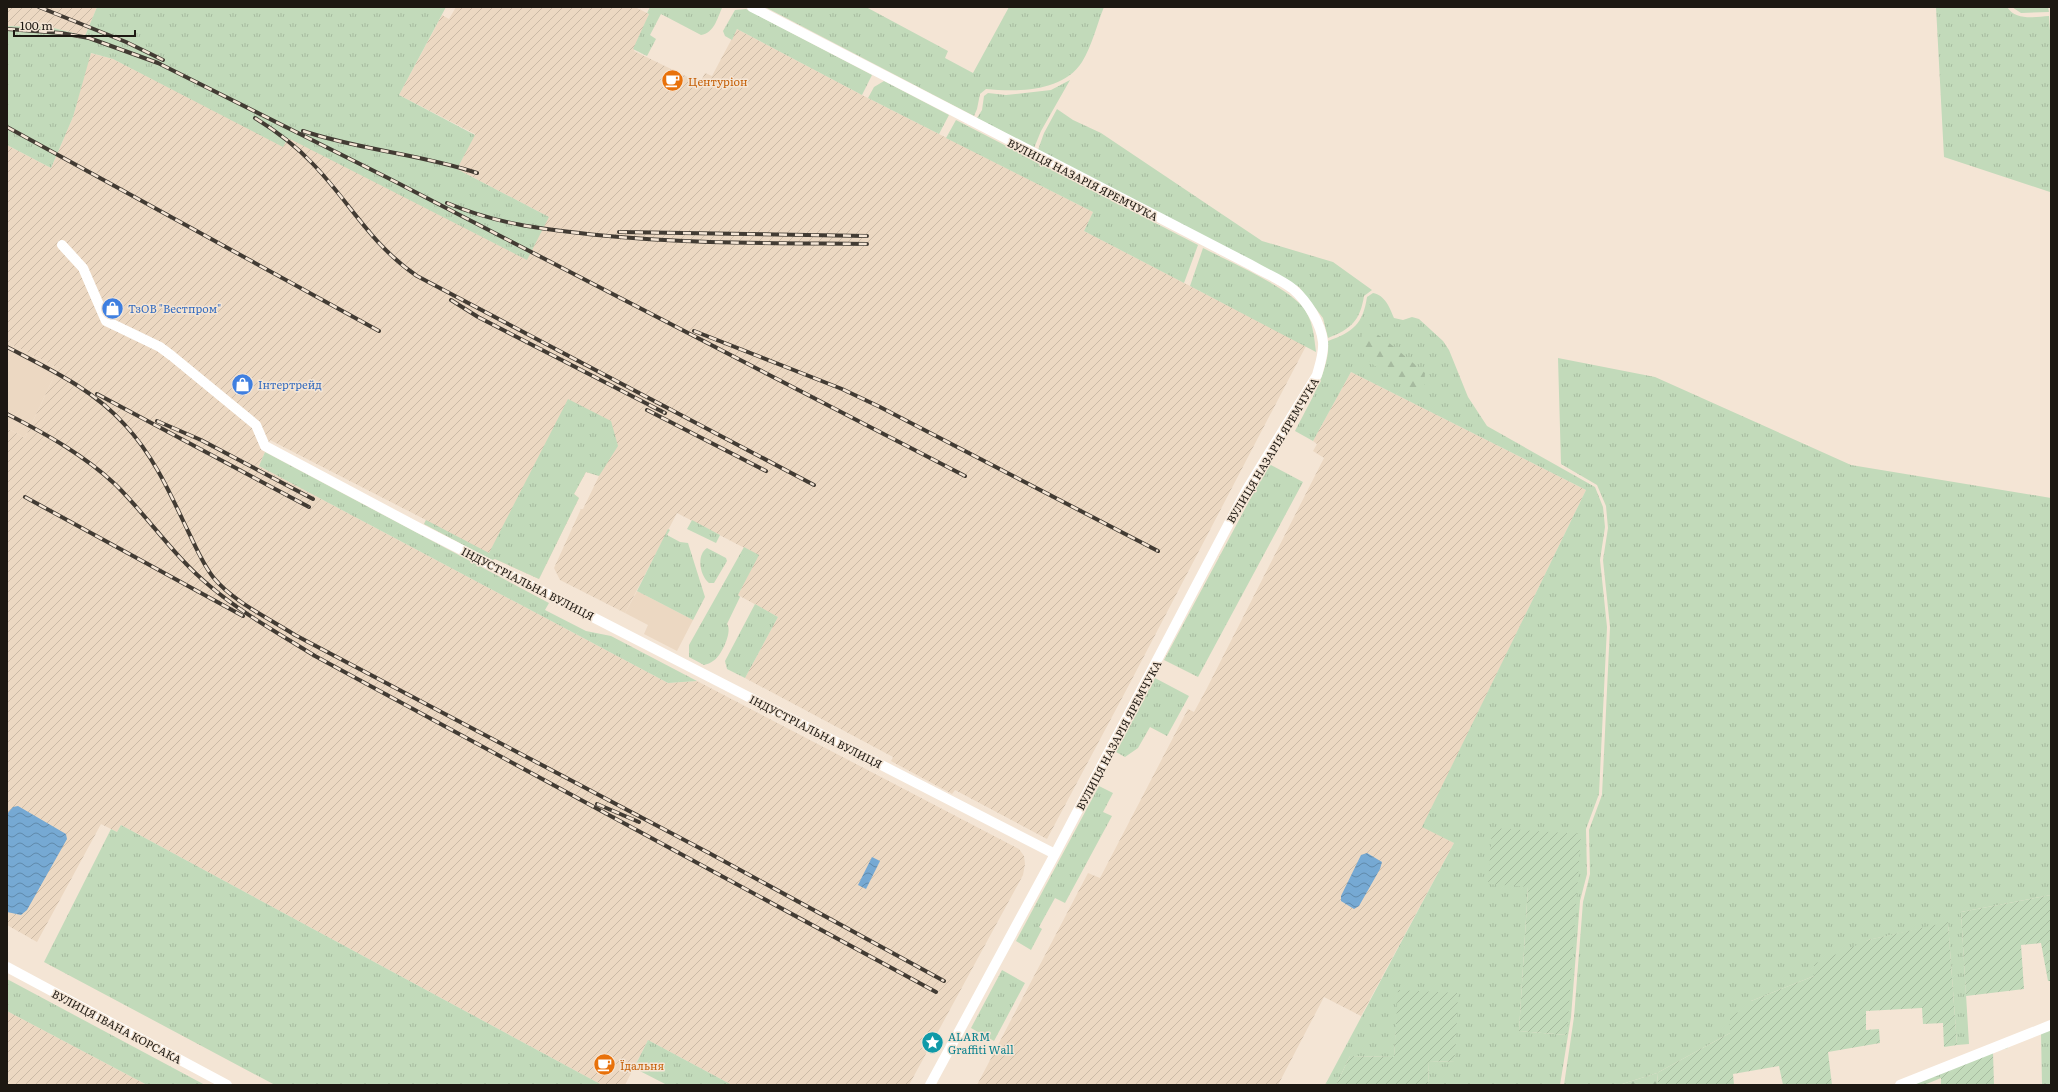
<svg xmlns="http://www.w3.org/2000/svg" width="2058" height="1092" font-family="Literata,serif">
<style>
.built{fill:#ecd8c2}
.industrial{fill:url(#industrial-furrows)}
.grass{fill:url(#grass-tufts);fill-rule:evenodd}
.forest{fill:url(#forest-firs)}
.garden{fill:url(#garden-furrows)}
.water{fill:url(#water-waves)}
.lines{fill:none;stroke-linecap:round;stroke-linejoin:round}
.minor{stroke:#fff;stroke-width:10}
.rail-casing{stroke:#423b33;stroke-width:4}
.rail{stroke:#f4e5d5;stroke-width:2.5;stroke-dasharray:8;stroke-linecap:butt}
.labels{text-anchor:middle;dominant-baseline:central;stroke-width:3;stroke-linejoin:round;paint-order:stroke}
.food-label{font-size:11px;fill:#c56008;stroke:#f4e5d5;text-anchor:start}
.street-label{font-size:11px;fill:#1d1812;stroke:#f4e5d5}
.shop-label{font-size:11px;fill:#366cbe;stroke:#f4e5d5;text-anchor:start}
.culture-label{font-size:11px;fill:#0d838f;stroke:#f4e5d5;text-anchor:start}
</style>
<defs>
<pattern id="industrial-furrows" width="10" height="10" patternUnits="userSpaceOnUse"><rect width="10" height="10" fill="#ecd8c2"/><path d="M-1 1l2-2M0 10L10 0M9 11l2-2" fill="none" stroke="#cab9a6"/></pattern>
<pattern id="grass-tufts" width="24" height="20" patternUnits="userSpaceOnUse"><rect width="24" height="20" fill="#c2daba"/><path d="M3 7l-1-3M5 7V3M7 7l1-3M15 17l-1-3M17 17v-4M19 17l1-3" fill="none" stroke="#a6ba9f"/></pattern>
<pattern id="forest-firs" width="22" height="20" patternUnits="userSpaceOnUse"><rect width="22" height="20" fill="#c2daba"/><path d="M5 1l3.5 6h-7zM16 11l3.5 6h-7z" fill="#a6ba9f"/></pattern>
<pattern id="garden-furrows" width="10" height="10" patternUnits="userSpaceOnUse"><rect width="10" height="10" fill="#c2daba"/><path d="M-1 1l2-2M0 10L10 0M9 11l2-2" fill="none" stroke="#a6ba9f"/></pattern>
<pattern id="water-waves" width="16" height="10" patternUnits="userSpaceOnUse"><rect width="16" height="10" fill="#76a9d3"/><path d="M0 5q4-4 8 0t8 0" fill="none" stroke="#6089aa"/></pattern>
</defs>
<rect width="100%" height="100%" fill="#f4e5d5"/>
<path class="built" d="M7 342 58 368 25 438 7 428Z
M637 591 693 620 677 651 644 634 648 625 625 613Z"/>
<path class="industrial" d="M7 7H97L85 36 50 27 7 26Z
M456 7H635L649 14 634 51 700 83 705 73 712 76 737 29 862 95 1093 212 1084 231 1306 346 1130 683 1047 839 955 790 952 794 891 761 893 757 745 678 778 617 738 595 758 555 677 513 625 613 560 580 554 568 581 509H583L599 476 586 472 574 494 579 498 539 579 495 559 492 560 424 524 426 520 270 440 259 466 668 683 697 681 1019 849 1024 856 1025 864 1023 875 909 1085H732L648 1040 625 1085H602L121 825 117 832 101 824 37 942 7 925V428L25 438 58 368 7 342V145L51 168 73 117 90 53 113 59 283 146 288 138 549 217 457 169 475 134 399 95 442 15 449 19Z
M1351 372 1586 490 1423 826 1454 843 1361 1016 1324 997 1278 1085H977L1088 873 1100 878 1188 709 1194 712 1206 690 1324 458 1313 451 1317 444 1313 441Z
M7 1011 147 1085H7Z"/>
<path class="grass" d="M97 7H446L399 95 475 135 457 169 549 217 527 260 288 138 283 147 113 59 91 53 73 117 51 168 7 145V26L50 27 85 36Z
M650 7H722V8C717 19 714 33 701 35L661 14 650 35 656 39 647 56 633 49 649 14 647 13Z
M765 7H866L948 51 945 58 973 73 1009 7H1104C1097 24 1092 46 1082 62 1063 92 1018 92 986 89L980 94 977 109 974 116Z
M1936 7H2007C2016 21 2035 17 2049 16L2051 45V210L2050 192 1944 157Z
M2012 7H2048L2049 12 2021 13Z
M746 9 872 75 862 95 737 29 732 40 725 36 723 31 735 10Z
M1070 80 1041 131 1034 148 977 118 982 110 984 96 988 93 1006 95 1051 90Z
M884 81 949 115 939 134 868 98 874 87Z
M1057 109 1073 120 1101 133 1262 241 1333 262 1372 290 1364 296C1360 321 1351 329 1328 338L1323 318 1299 287 1038 150 1044 133Z
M956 120 1198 245 1184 283 1084 231 1093 212 946 138Z
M1203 248C1228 261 1285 286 1302 306 1313 319 1314 336 1316 352L1190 286Z
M1373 293C1385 295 1390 308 1394 318L1403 320 1412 317 1419 319 1443 341 1449 350 1468 397 1487 426 1595 487 1603 507 1605 527 1600 560 1607 627 1599 794 1586 829 1587 874 1580 901 1571 1017 1560 1085H1428L1429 1061 1455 1062 1399 990 1394 1057 1350 1056 1336 1085H1325L1454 843 1422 827 1586 490 1351 372 1313 441 1295 431C1307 407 1331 369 1328 341 1353 332 1363 324 1367 297ZM1528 887 1567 1035 1519 1031Z
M1558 358 1655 377 1851 465 2051 498V895L1961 912 1969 1044 1957 1045 1948 923 1868 940 1814 976 1751 1001V1008L1730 1033 1657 1073 1619 1085H1564L1574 1017 1583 902 1590 874 1589 830 1602 795 1610 627 1603 560 1608 528 1606 506 1597 485 1561 464Z
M568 399 611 421 618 446 599 476 586 472 574 494 579 498 539 579 495 559 492 560 424 524 426 520 489 553Z
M265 452 549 603 545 610 586 631 611 636 697 681 668 683 259 466Z
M1269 464 1303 482 1198 677 1164 660Z
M692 520 720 535 716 543 687 529Z
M668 529 670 530 667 535 680 542 688 543 705 597 693 620 637 591Z
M744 547 759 555 738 595 740 597 727 624C733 631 721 657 713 661 711 663 707 664 704 665L689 657V645Z
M707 548 726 558 727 561 714 583H709C700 576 696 555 707 548Z
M755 604 778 617 745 678 727 669 725 661Z
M1155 678 1189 696 1167 736 1150 727 1138 748 1125 757 1116 752Z
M1099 786 1113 793 1103 812 1112 816 1065 903 1055 898 1039 927 1042 929 1031 950 1016 941Z
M121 825 602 1085H275L44 962 111 829 117 832Z
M1002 970 1025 983 994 1041 971 1028Z
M7 979 205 1085H147L7 1011Z
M2051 1027V1085H2042L2041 1033 2008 1045V1048L1993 1052 1941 1073V1078L1924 1085H1905Z
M648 1040 732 1085H667L634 1068Z"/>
<path class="forest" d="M1374 332 1387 341 1425 373 1424 388 1419 394 1412 395C1407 390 1402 384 1396 380 1379 367 1357 361 1362 334Z
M1657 1073 1658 1085H1619Z"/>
<path class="garden" d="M1492 828 1581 834 1567 1035 1519 1031 1528 887 1488 884Z
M2051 895V981H2048L2041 943 2021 945 2024 989 1966 996 1961 912Z
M1948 922 1957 1045 1944 1047 1943 1023 1923 1024 1922 1008 1866 1011V1030L1879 1029 1880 1043 1828 1052 1832 1085H1783L1779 1066 1733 1074 1734 1085H1658L1657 1073 1730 1033V1015L1751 1008V1001L1814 976V964L1868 940Z
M1398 990 1458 993 1455 1062 1429 1061 1428 1085H1336L1350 1056 1394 1057Z
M1993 1052 1994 1085H1941V1073Z"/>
<path class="water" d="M18 806 66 834 67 839 27 910 21 915 7 912V814L13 807Z
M1367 853 1382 862 1380 869 1359 906 1354 909 1341 901V896L1361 855Z
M872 857 880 861 866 889 858 885Z"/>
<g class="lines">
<path class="minor" d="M752 7 1251 265C1264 273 1281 279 1293 289 1307 301 1321 323 1323 342 1324 353 1320 364 1317 375L1247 489 1055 854 930 1085
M62 245 83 268 106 321 160 347 172 356 256 425 265 446 419 528 1055 854
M7 967 227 1085
M1900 1085 2051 1025"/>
<defs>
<path id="rail" d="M39 7 126 42 163 60
M7 29 61 33 89 38 158 63 390 179 965 476
M255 118C276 131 295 145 312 163 350 202 370 244 417 276L814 485
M7 127 379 331
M303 131C360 150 420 154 477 173
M447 203C500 225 542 229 597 235 687 244 777 243 867 244
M619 232 867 236
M451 300 478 317 665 413
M694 331 842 389 880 407 1158 551
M7 347C49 369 93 389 125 425 153 455 170 493 187 529 195 545 202 563 213 577 232 601 270 619 295 635L709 853 944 981
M97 394 309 507
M647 410 766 471
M7 414C46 434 84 455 116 485 149 518 175 558 211 587 243 614 280 634 315 656L936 992
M157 421 201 440 313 499
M25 497 243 616
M597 804 639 822"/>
</defs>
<use href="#rail" class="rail-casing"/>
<use href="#rail" class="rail"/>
</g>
<defs>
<symbol id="cafe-disc" viewBox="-11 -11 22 22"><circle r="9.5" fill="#e8710a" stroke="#f4e5d5"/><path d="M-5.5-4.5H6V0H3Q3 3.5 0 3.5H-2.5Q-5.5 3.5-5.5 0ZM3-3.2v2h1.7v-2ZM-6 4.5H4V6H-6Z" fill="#fff"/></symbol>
<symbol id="shop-disc" viewBox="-11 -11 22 22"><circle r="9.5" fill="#3f7fe0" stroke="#f4e5d5"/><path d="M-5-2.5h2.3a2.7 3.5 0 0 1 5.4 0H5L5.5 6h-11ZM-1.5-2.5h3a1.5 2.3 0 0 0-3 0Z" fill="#fff"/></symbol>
<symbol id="sight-disc" viewBox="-11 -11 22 22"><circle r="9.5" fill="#0f9aa8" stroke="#f4e5d5"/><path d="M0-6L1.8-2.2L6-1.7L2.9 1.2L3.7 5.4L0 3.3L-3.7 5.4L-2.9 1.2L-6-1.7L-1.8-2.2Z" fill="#fff"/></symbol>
</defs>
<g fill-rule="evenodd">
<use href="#cafe-disc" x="660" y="68" width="25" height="25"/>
<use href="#shop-disc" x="100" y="296" width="25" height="25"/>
<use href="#shop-disc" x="230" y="372" width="25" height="25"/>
<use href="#sight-disc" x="920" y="1030" width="25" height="25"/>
<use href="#cafe-disc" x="592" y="1052" width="25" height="25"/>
</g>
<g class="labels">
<g class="food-label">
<text x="688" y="81">Центуріон</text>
<text x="620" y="1065">Їдальня</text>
</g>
<g class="street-label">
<text transform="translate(1083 179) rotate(27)">ВУЛИЦЯ НАЗАРІЯ ЯРЕМЧУКА</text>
<text transform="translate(1272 450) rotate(-59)">ВУЛИЦЯ НАЗАРІЯ ЯРЕМЧУКА</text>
<text transform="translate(528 583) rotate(27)">ІНДУСТРІАЛЬНА ВУЛИЦЯ</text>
<text transform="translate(816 731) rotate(27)">ІНДУСТРІАЛЬНА ВУЛИЦЯ</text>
<text transform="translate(1118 735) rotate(-62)">ВУЛИЦЯ НАЗАРІЯ ЯРЕМЧУКА</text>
<text transform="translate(117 1026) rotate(28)">ВУЛИЦЯ ІВАНА КОРСАКА</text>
</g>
<g class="shop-label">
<text x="128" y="308">ТзОВ "Вестпром"</text>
<text x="258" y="384">Інтертрейд</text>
</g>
<g class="culture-label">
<text x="948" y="1036">ALARM<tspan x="948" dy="13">Graffiti Wall</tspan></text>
</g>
</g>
<rect width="2058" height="1092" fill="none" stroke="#1d1812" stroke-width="16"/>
<path d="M14 30v6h121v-6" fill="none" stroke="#1d1812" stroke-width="2"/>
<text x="20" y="30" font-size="12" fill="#1d1812" stroke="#f4e5d5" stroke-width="3" paint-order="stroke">100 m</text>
</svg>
